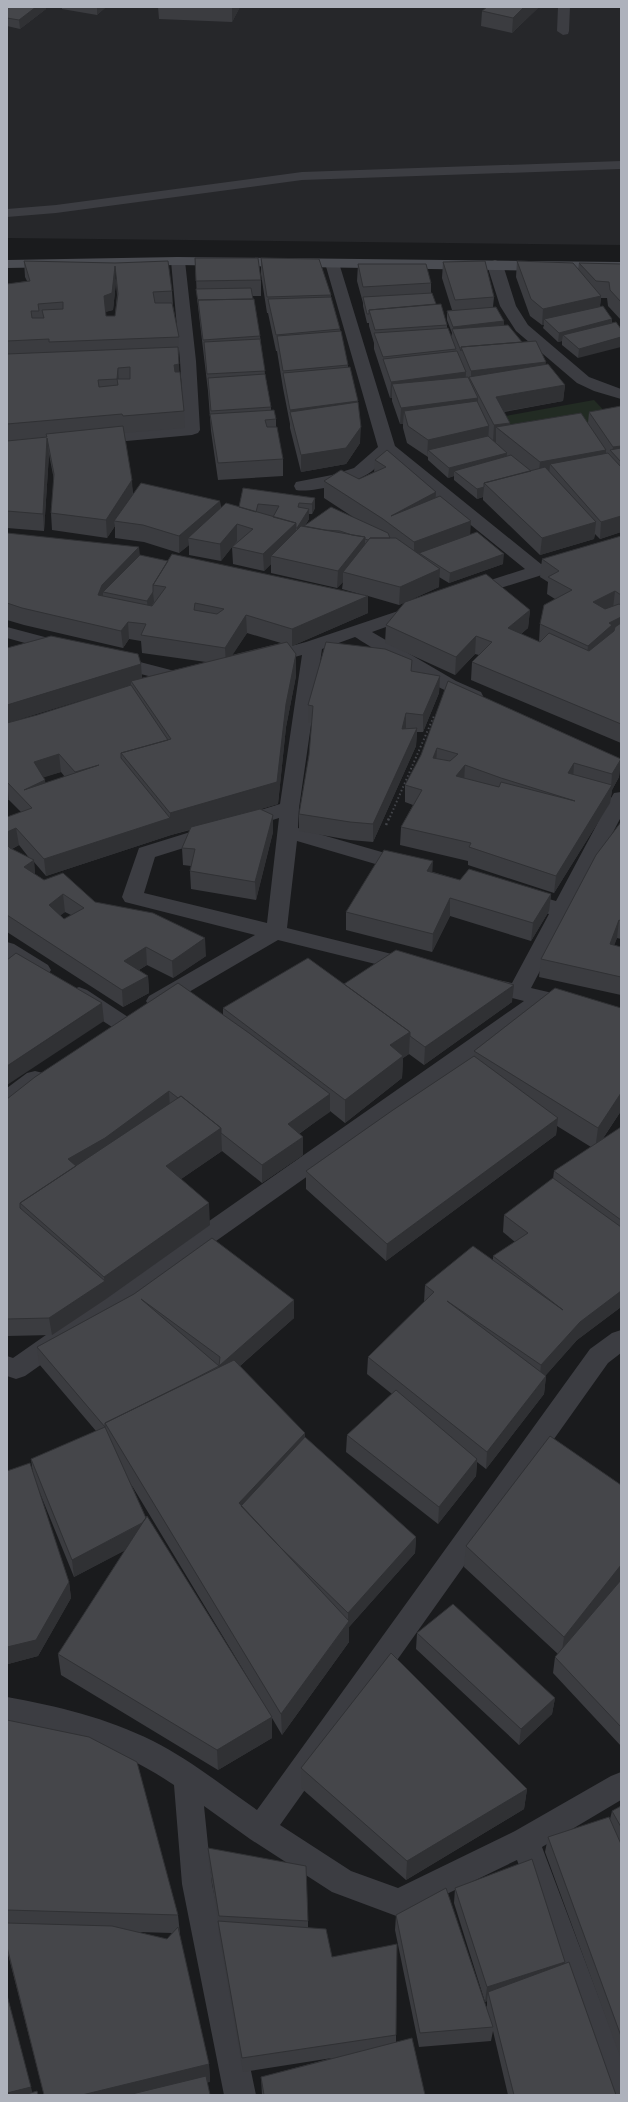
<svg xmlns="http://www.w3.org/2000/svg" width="628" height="2102" font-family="'Space Grotesk',sans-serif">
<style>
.built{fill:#26272a}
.green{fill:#222b23}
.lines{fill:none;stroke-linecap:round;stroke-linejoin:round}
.path-far1{stroke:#424449;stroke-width:2;stroke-dasharray:1.5 2.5;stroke-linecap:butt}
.path{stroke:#424449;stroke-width:2.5;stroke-dasharray:2 3;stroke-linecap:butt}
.lane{fill:#3c3d42;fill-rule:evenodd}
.street{fill:#3c3d42;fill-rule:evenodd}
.secondary{fill:#4a4c52;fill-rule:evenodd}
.wall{fill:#3b3c40;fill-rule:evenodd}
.shaded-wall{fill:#303134}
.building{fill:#45464a;stroke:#303134;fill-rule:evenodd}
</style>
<rect width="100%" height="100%" fill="#1a1b1d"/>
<path class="built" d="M7 7H621V245L7 238Z"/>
<path class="green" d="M594 400 614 421 512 439 500 417Z"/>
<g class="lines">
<path class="path-far1" d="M390 817 434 716"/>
<path class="path" d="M386 825 390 816"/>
<path class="lane" d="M558 7H570L569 31 568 34 563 35 557 31Z
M621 161V169L302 180 56 213 7 217V209L56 205 302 172Z"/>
<path class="street" d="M178 257 183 258 185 261 196 361 200 430 198 433 192 435 94 444 88 443 86 439 88 435 94 434 184 426 180 361 171 261 173 258Z
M332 259 337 260 339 263 395 446 541 564 621 539V550L469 598 463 597 460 593 463 589 525 569 387 457C381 462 374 471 366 475 353 483 310 493 296 490L294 486 296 482 332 475 354 468 378 447 325 263 327 260Z
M495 260 500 262 503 265 516 306 528 325 589 377 621 389V399L594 391 577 383 516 331 500 306 487 265 490 262Z
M419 604 425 605 428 609 425 613 372 632 456 681 481 692 483 696 481 700C459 706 378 651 355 637L322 649 299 808 298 828 413 861 416 866 413 871 406 873 297 841 287 928 420 961 423 966 420 971 412 973 278 940 165 1006 157 1009 149 1006 146 1001 149 996 255 935 125 902 122 897 139 848 280 804 302 655 265 665 258 663 256 659 258 655 306 642ZM279 818 267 923 144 893 155 857Z
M7 627 71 644 73 648 71 652 64 654 7 638Z
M113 655 194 676 196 680 194 684 187 686 106 665 104 661 106 657Z
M621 792V817L531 988 621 1009V1025L547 1007 25 1376 16 1379 7 1376V1356L13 1358 524 1001 476 989 473 984 476 979 484 977 512 983 549 914 513 903 510 898 513 893 520 891 556 901 611 798 614 793Z
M7 942 14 944 48 965 51 970 48 975C32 980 19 967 7 959Z
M79 987 87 990 128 1017 131 1022 128 1027 120 1030 112 1027 71 1000 68 995 71 990Z
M35 1071 43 1073 46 1079C39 1091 20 1103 7 1107V1088L27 1073Z
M621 1330V1353L608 1363 280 1825 351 1871 398 1888 515 1831 611 1776 621 1772V1800L542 1847 621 2056V2095H604L517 1860 399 1917 332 1892 250 1839 204 1806 212 1884 256 2095H224L182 1884 174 1785C117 1747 73 1735 7 1723V1697C57 1706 107 1718 153 1741 190 1760 223 1786 257 1810L590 1349 612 1333Z"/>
<path class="secondary" d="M178 257 621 262V272L178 265 7 268V260Z"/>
</g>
<path class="wall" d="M7 7 46 9 20 29 7 26Z
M62 7H106L97 15 62 9Z
M158 7H240L232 22 159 19Z
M539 7 512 33 481 26 482 11Z
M195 258 261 280V296H252L260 336 265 374 271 407V410L276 419V427L283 459V476L218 480 211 431 208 391 197 298Z
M261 258 331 295V297L340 329 348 365V368L358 401 360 443 346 464 301 472 290 428V424L283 388 277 351H276L268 313H267L261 274Z
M24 261 172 291 173 306 179 337V354H178L179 372 184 411 185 428 124 433 133 493 220 501 221 508 239 507 243 488 315 498V508L312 514H309V519L305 526 353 517 324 498V481L359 479 374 472 375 460 436 492V497L470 534 503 564 449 583 439 577V587L399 605 368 596V613L292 646H290L296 676 286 727 278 804 261 809 273 832 256 900 191 889 190 871 191 866 183 865 182 848 190 830 171 835 46 876 34 862 35 874 44 880 95 902 206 956 173 978 147 965 139 970 148 976 149 993 123 1007 7 932V817L21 812 9 800H7V723L37 715 131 685 7 723 141 664 142 678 206 662 142 653 141 641 129 639 123 648 24 625 7 620V533L140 555 168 561 363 595 342 589 343 582 337 588 271 573V564L264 571 233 564 232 547 221 561 189 555V545L179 553 144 542 115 538V526L107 538 52 530 51 513 54 480 49 454 44 531 7 528V284L27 281 25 277ZM116 282 117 295 115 316H106L105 312 113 310ZM247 633 281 643 232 655ZM61 772 65 777 45 783V780L43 777ZM19 845 30 859 12 849ZM65 912 71 915 64 919 60 915Z
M517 261 578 270 579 263 621 264V320L608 306 607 298H601L600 307 612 319V323L578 358 562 345V341L558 342 543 328 544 325H542L530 316 516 277Z
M443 262 494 297 493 307 504 321V325L545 364 565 385 563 401 504 412 510 425 588 423 589 412 621 406V532L600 539 595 534 594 539 540 555 483 500V497L477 499 454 480V476L448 478 428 460V457L407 443 403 428V424H400L392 401V398H390L374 349V343L369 326V323H367L363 306V303L357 281 358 264 431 283V293L436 304 447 325V328L451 337 452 333 447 320V311L452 310 442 278Z
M621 536V743L471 680 472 662 479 655 475 654 455 675 385 643 386 625 530 610 528 628 521 634 539 642 540 624 555 599 547 594 548 582 540 577 542 559Z
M412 672 440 676 439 693 423 732H417L416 746 373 842 350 840 299 831V814L309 755 312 723H308V705Z
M448 681 621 759 619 777 612 790 610 803 554 893 468 865V861L400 845 401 827 413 805 405 802V785L421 755Z
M621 822V939L617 938 614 945 621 947V995L539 977 541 959Z
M433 872 460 880 551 894 549 911 531 941 450 916 432 952 346 930V912Z
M344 984 512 1002 424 1065 409 1054 403 1058 402 1078 345 1123 330 1111 299 1134 303 1137V1155L262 1183 222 1151 181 1179 210 1225 106 1299 52 1335 7 1336V1099L223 1015V1008Z
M621 1008V1111L602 1140 621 1127V1307L577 1340 545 1376H546L544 1394 486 1469 477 1462 476 1476 438 1524 346 1452 347 1435 392 1394 367 1374 368 1357 424 1302 425 1285 493 1260V1256L515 1242 503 1232 504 1215 553 1179 554 1171 591 1147 557 1126 556 1135 386 1261 306 1189V1171L474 1056V1051Z
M134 1294 294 1300V1318L240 1366 305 1437 416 1537 415 1553 349 1627V1642L282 1735 272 1718V1738L218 1770 61 1675 58 1654 125 1550 74 1577 35 1481 69 1582 71 1598 38 1656 8 1664 7 1659V1471L33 1474 31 1459 96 1431 39 1364 37 1347ZM131 1484 257 1693 146 1518Z
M621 1485V1746L553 1673 555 1657 558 1654 464 1567 466 1546Z
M417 1633 555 1698 552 1714 519 1745 416 1649Z
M7 1720 178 1915 180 1934H179L209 2064 210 2082H207L210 2095H44L7 1950ZM138 1932 172 1933 167 1939Z
M301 1768 527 1789 524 1809 406 1880 301 1788Z
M621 1806V2059L545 1852 548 1837 610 1819 612 1811Z
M208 1848 308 1921V1928L396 2035V2042L425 2095H262L261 2077 332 2058 243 2072 219 1935 218 1921 209 1864Z
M455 1888 565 1962 564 1964 616 2095H508L493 2031 491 2041 419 2047 395 1930 396 1915 487 2007V2001L485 2002 454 1903Z"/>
<path class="shaded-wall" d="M36 7H46V9L20 29 19 20Z
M97 7H106L97 15Z
M232 7H240L232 22Z
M524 7H539L512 33 513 18Z
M115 266 116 282 113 310 105 312 104 296Z
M601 296 599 313 544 319V325H542L543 309Z
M612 319 611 328 563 335 562 341 558 342 559 333Z
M504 321V331L453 332V327Z
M621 337V347L578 358 579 349Z
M546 362 544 378 471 380V371Z
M179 364 180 381 175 382 174 365Z
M118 368 119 384 118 385 117 379Z
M466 372 465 389 392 384V398H390L391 382Z
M565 385 563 401 495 413 496 397Z
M478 398 477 415 404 411 403 424H400L401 408Z
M358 401 357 418 291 414 290 410Z
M510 423 509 438 496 427V442H493L494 425Z
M489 426 488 442 428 450 427 457 428 440Z
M361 427 360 443 346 464 301 472V455Z
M47 438 49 454 44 531 43 514Z
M621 446V462L612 452 613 447Z
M606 450 605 467 550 464 549 477 538 479 540 462Z
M507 453 506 462 454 471V476L448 478 449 468Z
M132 480 133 497 114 521 115 526 107 538 106 520Z
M484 487 483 497 477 499V489Z
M436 492 435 509 391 516Z
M315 498V508L312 514V504Z
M220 501 221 518 188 538 189 545 179 553V536Z
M309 509V519L297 538V528Z
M621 516V532L600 539 601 522Z
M471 521 470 538 419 553V557L414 559V542Z
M596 522 594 539 540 555 542 538Z
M296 523V540L271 556V564L264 571 263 554Z
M237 524V541L221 561 220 544Z
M365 537V555L343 572V582L337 588 338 571Z
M139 547 141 564 103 592V602L98 595 102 585Z
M504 554 503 564 449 583 450 573Z
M440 569 439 587 399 605 400 587Z
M615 591 613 608 591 619 593 602Z
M153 592 154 602 148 611 147 601Z
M368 596V613L292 646V629Z
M530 610 528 628 507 645 508 628Z
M246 615 247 633 226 665 225 648Z
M621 617V633L586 664 588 646 609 623Z
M128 622 129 639 123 648 121 631Z
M476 636 475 654 455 675 456 657Z
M296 654V676L286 727 278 804 171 835 46 876 44 859 170 818V813L286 704Z
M141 664 142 682 131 681V685L7 723V705Z
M440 676 439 693 423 732V715Z
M406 713V731L402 729Z
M417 728 416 746 373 842V824Z
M437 748 436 766 433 758Z
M59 754 61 772 36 780 34 762Z
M621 760 619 777 612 790 610 803 554 893 556 876 611 787 612 774Z
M574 763 573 781 568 773Z
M99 765 76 789 75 772Z
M465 765 464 782 456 776Z
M45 780 47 798 24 790Z
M7 783 9 800H7Z
M273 815V832L256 900 255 882Z
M16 828 19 845 7 851V832Z
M34 860 35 878 24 867Z
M433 861 432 878 427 871Z
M63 894 65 912 51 923 49 905Z
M551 894 549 911 531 941 533 923Z
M450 898V916L432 952 433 934Z
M619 920 617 938 608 962 610 944Z
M205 938 206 956 173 978 172 961Z
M146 947 147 965 125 978 124 961Z
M148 976 149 993 123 1007 122 990Z
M514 985 512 1002 424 1065 425 1047Z
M102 1003 104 1021 7 1085V1066Z
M410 1032 409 1054 403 1058 402 1078 345 1123V1100L390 1045Z
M169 1091 170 1109 79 1172 68 1159Z
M621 1093V1111L595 1150 598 1128Z
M330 1094V1112L288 1141V1124Z
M558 1118 556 1135 386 1261 387 1244Z
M221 1128 222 1151 168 1188 166 1166Z
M303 1137V1155L262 1183V1165Z
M209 1203 210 1225 106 1299 104 1277Z
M105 1281 106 1299 52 1335 49 1318Z
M621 1291V1307L577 1340 539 1383 541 1365 580 1322Z
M294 1300V1318L220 1383 219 1366Z
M546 1376 544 1394 486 1469 487 1452Z
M305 1433V1454L248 1516 239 1503Z
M477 1459 476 1476 438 1524 439 1507Z
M147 1521 149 1538 74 1577 72 1560Z
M416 1537 415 1553 349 1627V1642L282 1735 281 1714 348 1623V1613Z
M621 1565V1582L561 1658 564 1637Z
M69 1582 71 1598 38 1656 8 1664 7 1657V1647Z
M555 1698 552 1714 519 1745 521 1729Z
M272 1717V1738L218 1770 217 1750Z
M527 1789 524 1809 406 1880 407 1861Z
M565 1962 562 1976 488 1992 487 2001 485 2002 487 1987Z
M209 2064 210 2082 156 2095H82Z
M31 2087 33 2095H7V2093Z"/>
<path class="building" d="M7 7H36L19 20 7 18Z
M487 7H524L513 18 482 11Z
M195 258H258L261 280 196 281Z
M261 258 319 259 331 295 267 297Z
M24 261 115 263 168 261 172 291 153 292 155 303H172L179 337 49 342V339L7 341V284L30 281ZM115 266 118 294 115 316H106L104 296 112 293ZM63 302V309L42 310 44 318H32L31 311H39L38 304Z
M485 261 494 297 455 300 443 262Z
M517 261 573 263 601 296 543 309 531 299Z
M579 263 621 264V302L610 290 609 282 596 281Z
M358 264H426L431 283 363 287Z
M251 288 253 299 198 300V302L196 289Z
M432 293 436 304 369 310V314H367L363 297Z
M331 297 340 329 276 335 268 299Z
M254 299 260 336 203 340 198 300Z
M441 304 447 325 375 330 369 310Z
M603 306 612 319 559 333 544 319Z
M496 307 504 321 453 327 447 311Z
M616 322 621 329V337L579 349 563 335Z
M508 325 522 342 461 347V351L452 329Z
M448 328 456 349 383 357 374 333Z
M341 331 348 365 283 371 277 336Z
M260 339 265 371 207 374 204 342Z
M536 341 546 362 471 371 461 347Z
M178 347 179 364 174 365 175 372H180L184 411 123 416 122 414 7 424V354ZM130 367V379H117L118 368ZM117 379 118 385 99 387 98 380Z
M457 351 466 372 391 382 383 359Z
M548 364 565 385 496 397 510 423 494 425 469 377Z
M350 367 358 401 290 410 283 373Z
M265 374 271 407 211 411 208 378Z
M468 377 478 398 401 408 392 384Z
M477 401 489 426 428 440 408 426 404 411Z
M358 402 361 427 346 448 301 455 290 412Z
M621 406V446L613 447 589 412Z
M274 410 276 419 265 420 267 427H277L283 459 218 463 210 414Z
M581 413 606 450 540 462 496 427Z
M123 426 132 480 106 520 51 513 54 474 47 438 43 514 7 511V441L47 437 46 434Z
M488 436 507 453 449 468 428 450Z
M621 448V462L610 450Z
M387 450 436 492 391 516 440 496 471 521 414 542 383 519 324 481 341 470 359 479 386 467 375 460Z
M608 453 621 467V516L601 522 550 464Z
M511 455 531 471 484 483V487L477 489 454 471Z
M545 467 596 522 542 538 484 483Z
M141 483 220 501 179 536 143 525 114 521Z
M243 488 315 498 312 504 299 503 298 507 309 509 297 528H296V523L273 517 279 506 258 504 256 512 239 507Z
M226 503 296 523 263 554 232 547 253 529 237 524 220 544 188 538Z
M331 507 388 533 390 538H370L368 540 365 539V537L352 535 340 531 325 530 304 526Z
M301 526 365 537 338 571 271 556Z
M477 532 504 554 450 573 419 553Z
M7 533 139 547 102 585 98 595 152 606 166 587 153 585 172 554 368 596 292 629 246 615 225 648 141 635 146 624 128 622 121 631 22 608 7 603ZM195 603 224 609 217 614 194 610Z
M621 536V595L615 591 593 602 605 609 619 604 621 605V617L609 623 612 625 588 646 540 624 544 605 572 590 548 577 559 571 542 559Z
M370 538H396L440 569 400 587 343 572Z
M140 555 168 561 153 585V592L147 601 103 592Z
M486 574 530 610 508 628 540 642 549 633 589 651 614 631 615 627 621 623V724L472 662 492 642 476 636 456 657 386 625 405 602Z
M51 636 138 654 141 664 7 705V648Z
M287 642 296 654 286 704 277 782 170 813 121 753 171 739 131 681Z
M326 642 385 649 412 660 411 671 440 676 423 715 406 713 402 729 417 728 373 824 350 822 299 814 309 755 313 706 308 705Z
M448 681 621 759 612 774 574 763 568 773 612 785 556 876 469 847 471 843 401 827 422 790 405 785 421 755ZM437 748 458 754 450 761 433 758ZM465 765 501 778 575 801 501 782 499 787 456 776Z
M131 685 168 740 121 753V758L170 818 44 859 16 828 7 832V817L32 808 7 782V723L37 715ZM59 754 75 772 99 765 24 790 45 780 34 762Z
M260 809 273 815 255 882 190 871 195 849 182 848 191 827Z
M621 822V921L619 920 610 944 621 947V977L541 959 596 855Z
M7 845 10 848 34 860 24 867 44 880 63 873 95 902 153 913 205 938 172 961 146 947 124 961 148 976 122 990 7 915ZM63 894 84 908 64 919 49 905Z
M384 850 433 861 427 871 460 880 469 869 551 894 533 923 450 898 433 934 346 912Z
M396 950 514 985 425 1047 410 1036V1032L344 984Z
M16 953 102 1003 7 1066V960Z
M308 958 410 1032 390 1045 403 1056 345 1100 223 1008Z
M178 983 249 1033 330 1094 288 1124 303 1137 262 1165 221 1133V1128L181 1096 178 1098 169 1091 105 1138 68 1159 76 1166 20 1203V1208L105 1281 49 1318 7 1319V1099L35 1077Z
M555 988 621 1008V1093L598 1128 474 1051Z
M474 1056 558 1118 387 1244 306 1171 393 1110Z
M181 1096 221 1128 166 1166 209 1203 104 1277 20 1203Z
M621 1127V1220L554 1171Z
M553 1178 621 1227V1291L580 1322 541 1365 447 1301 546 1376 487 1452 368 1357 434 1292 425 1285 473 1246 563 1310 493 1256 528 1233 504 1215Z
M212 1238 294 1300 219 1366 220 1357 141 1299 219 1366 196 1378 105 1423V1427L146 1518 142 1523 72 1560 31 1459 105 1427 37 1347 134 1294Z
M234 1360 305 1433 239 1503 349 1621 281 1714 105 1423Z
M396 1390 477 1459 439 1507 347 1435Z
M550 1436 621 1485V1565L564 1637 466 1546Z
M305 1437 416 1537 348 1613 279 1546 241 1506Z
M30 1463 69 1582 36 1640 7 1647V1471Z
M147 1516 272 1717 217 1750 58 1654Z
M621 1580V1727L555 1657Z
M453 1604 555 1698 521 1729 417 1633Z
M391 1653 527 1789 407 1861 301 1768Z
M7 1720 89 1737 137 1762 178 1915 7 1910Z
M621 1806V1827L612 1811Z
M609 1817 621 1844V2036L548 1837Z
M208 1848 306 1866 308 1921 219 1916Z
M532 1859 565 1962 487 1987 455 1888Z
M446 1888 493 2027 420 2033 396 1915Z
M218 1921 326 1929 332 1957 397 1944 396 2035 242 2058Z
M7 1923 112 1926 167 1939 178 1927 209 2064 82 2095H44L7 1947Z
M569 1962 616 2095H514L488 1992Z
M7 1995 31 2087 7 2093Z
M412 2038 425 2095H264L261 2077Z
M206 2076 210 2095H128Z
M37 2091 38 2095H24Z"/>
<rect width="628" height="2102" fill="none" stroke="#aeb2bc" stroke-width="16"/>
</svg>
